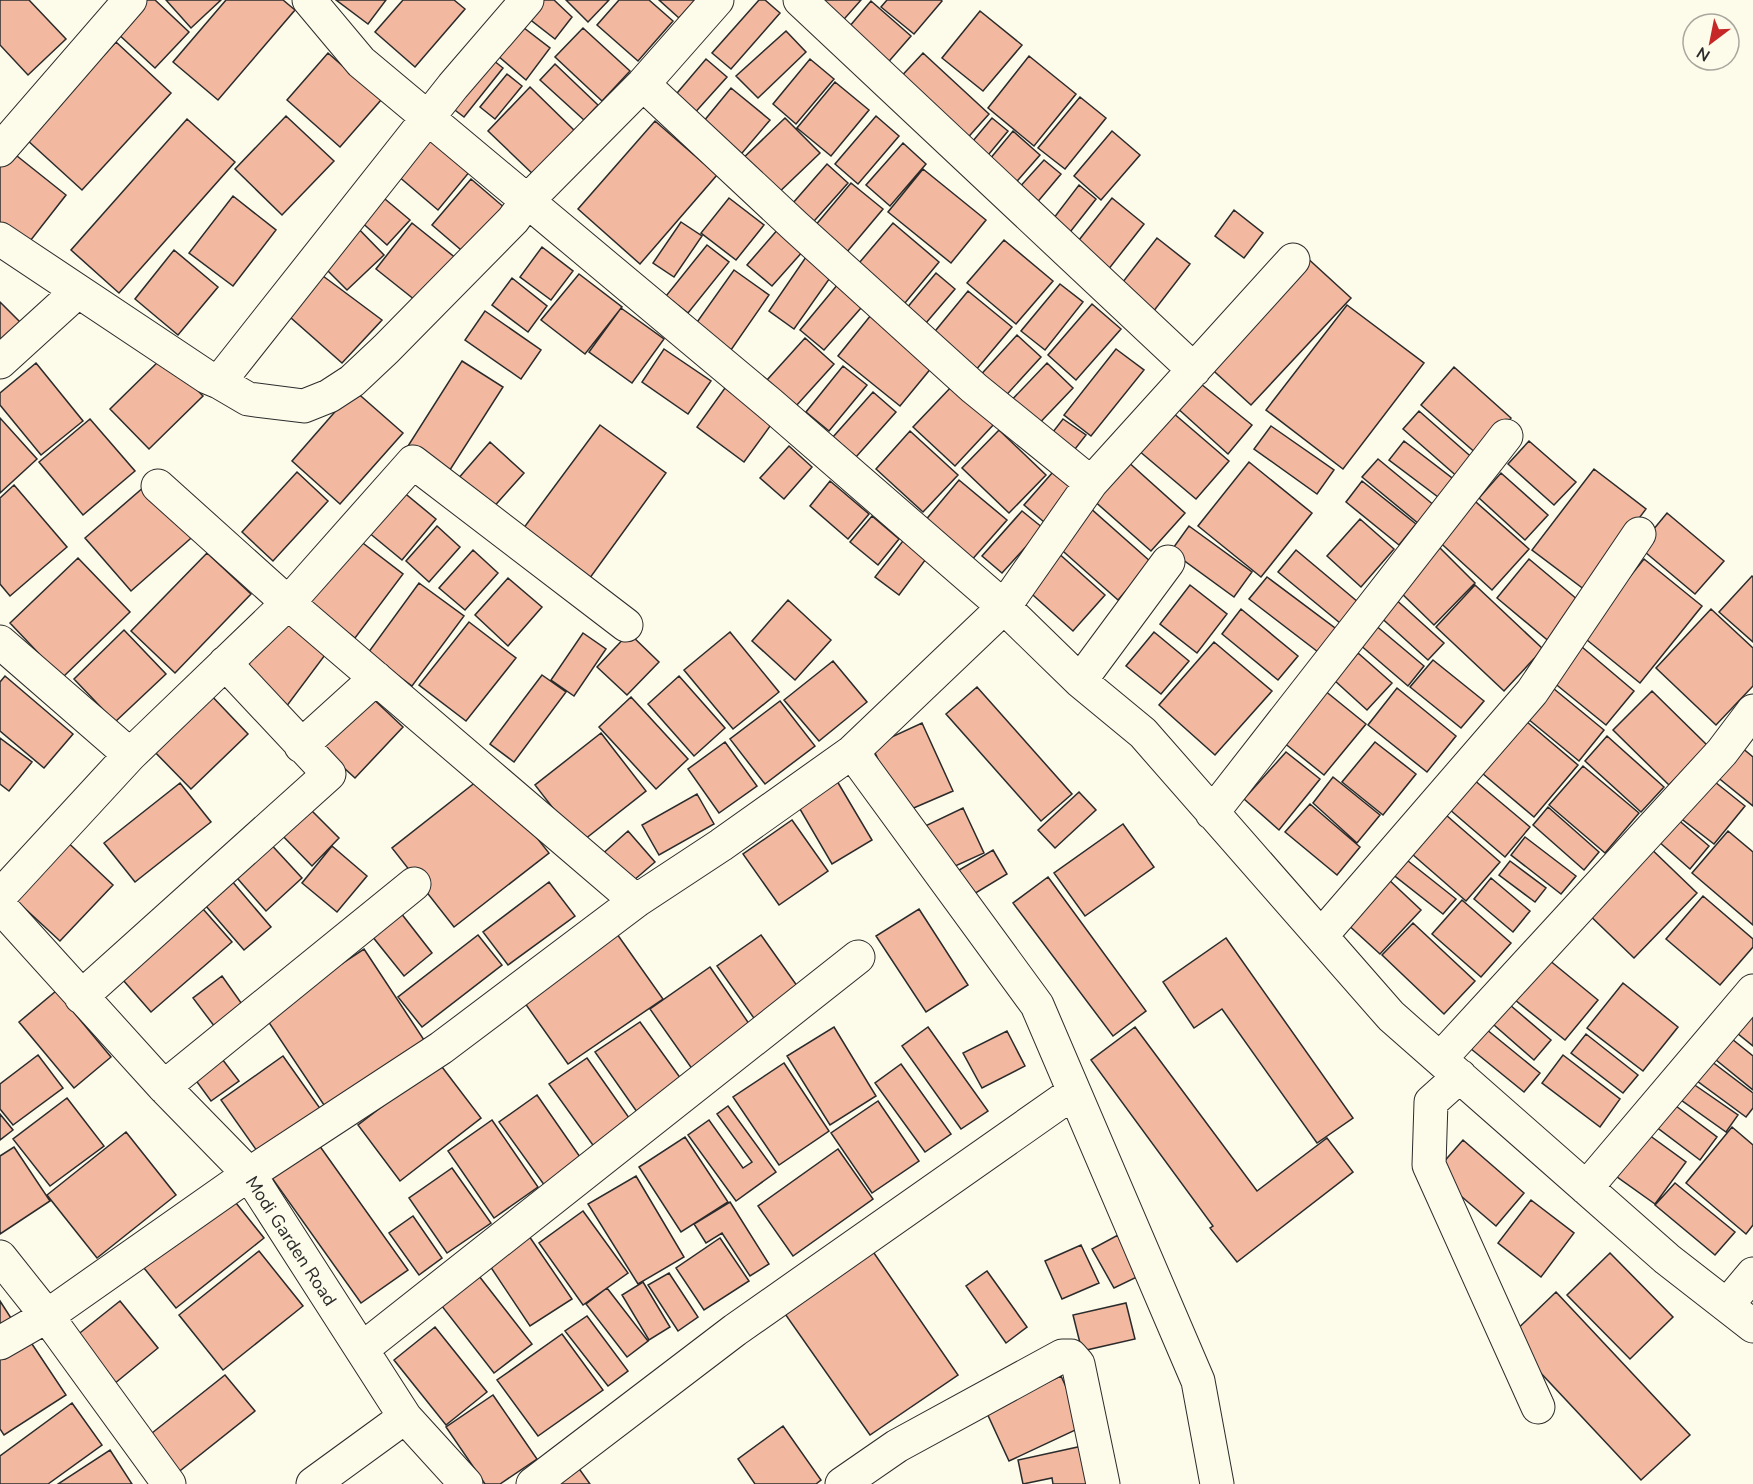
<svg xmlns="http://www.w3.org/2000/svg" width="1753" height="1484" font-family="'Nunito Sans',sans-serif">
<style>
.building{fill:#f2b8a0;stroke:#2b2b2b;stroke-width:1.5}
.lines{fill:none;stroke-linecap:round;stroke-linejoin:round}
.street-casing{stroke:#2b2b2b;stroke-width:35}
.street{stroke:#fdfbea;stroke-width:33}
.labels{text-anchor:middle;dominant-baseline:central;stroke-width:4.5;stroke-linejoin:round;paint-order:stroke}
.street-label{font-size:18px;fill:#2b2b2b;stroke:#fdfbea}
</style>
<rect width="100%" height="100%" fill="#fdfbea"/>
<path class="building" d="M0 0H29L66 39 28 75 0 45Z
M147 0H155L189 32 155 68 116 32Z
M166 0H221L191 28Z
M226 0H283L295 10 218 100 173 62Z
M336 0H386L368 24Z
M403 0H454L465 9 415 67 375 32Z
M534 0H554L572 17 555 39 523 14Z
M566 0H609L588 22Z
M619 0H649L673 21 638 61 597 25Z
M659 0H695L679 18Z
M759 0H765L780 13 731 69 712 53Z
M812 0H861L838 26Z
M887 0H941L942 1 914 34 881 7Z
M871 1 911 36 884 67 844 33Z
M980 11 1022 45 983 91 942 58Z
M515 21 550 48 526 80 490 49Z
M583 28 630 71 602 101 555 57Z
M786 31 806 52 758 98 736 76Z
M116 42 171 93 82 190 26 139Z
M328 53 381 100 340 147 287 100Z
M923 53 989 114 963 143 896 82Z
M488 56 503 68 464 117 447 104Z
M1029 56 1076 94 1034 146 988 108Z
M706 59 727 77 691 117 672 99Z
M810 59 834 79 796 124 773 104Z
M555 64 598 105 584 120 540 80Z
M507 74 522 86 495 119 480 107Z
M835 82 869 110 831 156 797 128Z
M530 87 577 133 536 177 488 131Z
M731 88 770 120 737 159 699 127Z
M1080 97 1106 118 1065 169 1038 148Z
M286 116 334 161 282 215 235 169Z
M876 116 899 136 858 184 835 164Z
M785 118 820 153 773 198 738 163Z
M992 118 1008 131 984 160 968 147Z
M187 119 235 162 119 293 71 250Z
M655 121 717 175 640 264 578 209Z
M1013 131 1040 155 1012 187 985 165Z
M1112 131 1140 155 1101 200 1074 176Z
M421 134 471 170 438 210 391 170Z
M903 143 926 164 890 206 866 185Z
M12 152 66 195 27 245 0 223V167Z
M1044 160 1061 174 1035 205 1017 190Z
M827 164 848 183 807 229 786 211Z
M923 169 986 220 951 263 888 212Z
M471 179 506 209 467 255 432 225Z
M851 183 883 209 841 259 809 233Z
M1079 185 1096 199 1067 236 1050 223Z
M379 194 410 220 387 245 358 219Z
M233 196 276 230 233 286 189 253Z
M729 198 764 225 736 260 701 233Z
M1112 198 1144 224 1104 275 1072 249Z
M1234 210 1263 233 1244 258 1215 236Z
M352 222 384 255 347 290 318 261Z
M681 222 702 236 674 277 653 263Z
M412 223 462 263 425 308 376 269Z
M893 223 939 262 900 309 854 269Z
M779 228 804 250 772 286 747 265Z
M1157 238 1190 264 1153 312 1119 287Z
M1004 240 1053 281 1016 324 967 283Z
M707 245 729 262 688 313 666 296Z
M542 247 573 271 551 300 520 277Z
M174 250 218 287 178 335 135 299Z
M1304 255 1351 298 1251 405 1205 363Z
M806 257 832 275 794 329 769 311Z
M734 270 769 295 731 350 695 325Z
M319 273 382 320 342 363 282 310Z
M936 273 955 289 920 330 901 315Z
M579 274 622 307 585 354 541 320Z
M512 278 547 306 528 332 492 305Z
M843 278 868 300 824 350 800 330Z
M1060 284 1083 302 1045 350 1021 331Z
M968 291 1012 327 970 377 927 341Z
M0 302 23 325 0 348Z
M1092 304 1121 329 1076 380 1048 355Z
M1347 305 1424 363 1343 469 1266 410Z
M621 308 664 339 632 383 589 352Z
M875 310 937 361 900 406 838 356Z
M485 311 541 350 521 379 465 340Z
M1017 335 1041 357 1000 402 976 380Z
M805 338 834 364 796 406 767 380Z
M664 349 711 381 688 414 642 382Z
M1116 349 1144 370 1091 436 1064 415Z
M164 356 203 396 149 449 110 409Z
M462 361 503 387 448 473 408 446Z
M36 363 83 421 41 455 0 405V393Z
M1047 363 1073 388 1031 432 1005 407Z
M843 366 867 385 829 431 806 412Z
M1454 367 1511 418 1478 455 1421 405Z
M1196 380 1252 425 1228 454 1175 406Z
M953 385 995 423 955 466 913 427Z
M725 388 773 422 744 462 697 427Z
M354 390 403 433 340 504 292 461Z
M873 392 896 412 856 457 833 437Z
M1165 406 1229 461 1196 499 1132 445Z
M1419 411 1476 461 1460 479 1403 429Z
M0 418 37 459 0 493Z
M90 419 135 471 83 515 39 462Z
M1063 419 1086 435 1068 458 1046 441Z
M600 425 666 473 587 582 520 533Z
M1271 426 1334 470 1317 494 1254 449Z
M999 430 1046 475 1009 513 962 468Z
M910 431 958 475 923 512 876 469Z
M1404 441 1456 481 1442 500 1389 460Z
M1529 441 1576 482 1554 505 1508 464Z
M490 442 524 473 491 510 457 480Z
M789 446 812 467 784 499 760 478Z
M1378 459 1435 506 1419 524 1362 477Z
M1126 460 1185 513 1151 551 1092 499Z
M1249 462 1312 513 1261 577 1198 526Z
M1060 464 1079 480 1044 522 1024 505Z
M1594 469 1646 509 1585 590 1532 550Z
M297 472 328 501 273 561 242 532Z
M1501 473 1548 515 1525 540 1479 498Z
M152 480 198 532 131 591 85 538Z
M959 480 1007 520 970 562 924 522Z
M830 481 869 514 848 539 810 506Z
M1362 481 1416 524 1399 545 1346 502Z
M14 485 67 547 10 596 0 584V498Z
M396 486 436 519 402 560 362 527Z
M1468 495 1529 549 1492 590 1433 536Z
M1089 507 1151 562 1118 600 1056 545Z
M1022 511 1043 528 1002 573 982 556Z
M1667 513 1724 561 1695 594 1639 547Z
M872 516 899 539 878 565 850 542Z
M1360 519 1394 549 1361 587 1327 556Z
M437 526 460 547 429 582 406 561Z
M1189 526 1252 572 1234 597 1171 551Z
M355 537 403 574 355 638 306 601Z
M906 537 929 555 899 595 875 577Z
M1435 543 1475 583 1434 625 1393 585Z
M473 550 498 573 465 610 439 588Z
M1296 550 1358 602 1340 623 1278 572Z
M1056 551 1105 595 1073 631 1024 587Z
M207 553 251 594 175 673 131 631Z
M78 558 130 612 62 678 10 623Z
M1529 559 1584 605 1551 643 1497 598Z
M1644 559 1702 606 1640 683 1582 636Z
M1752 576 1753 577V642L1719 612Z
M1267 577 1339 631 1322 655 1249 599Z
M508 578 542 607 508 646 475 615Z
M419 583 464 616 412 686 368 653Z
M1190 585 1227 614 1197 653 1160 624Z
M1475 585 1543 649 1504 691 1436 627Z
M1393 597 1444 643 1428 660 1377 614Z
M788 600 831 640 795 680 752 641Z
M1241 609 1298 656 1278 680 1222 634Z
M1711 609 1753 648V686L1716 725 1656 668Z
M284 618 328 651 286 707 242 673Z
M1368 619 1424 666 1408 686 1352 638Z
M469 622 516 658 466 721 419 685Z
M124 630 166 674 115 722 74 679Z
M730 632 779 692 733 729 684 670Z
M1154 632 1189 661 1161 694 1126 666Z
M583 633 606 649 574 696 551 680Z
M629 633 659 662 627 695 597 667Z
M1214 642 1272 691 1215 755 1159 705Z
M1582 647 1634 691 1606 725 1553 682Z
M1358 653 1392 683 1367 710 1334 680Z
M1433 660 1484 701 1461 728 1410 687Z
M833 661 867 702 819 741 784 700Z
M542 675 566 692 514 762 490 744Z
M5 676 73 734 44 768 0 731V682Z
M679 676 725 728 694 756 648 704Z
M1548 684 1604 730 1579 761 1522 714Z
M977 687 1072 794 1041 821 946 714Z
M1397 688 1456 736 1427 772 1368 725Z
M1324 690 1366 724 1324 775 1283 742Z
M207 691 248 734 191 789 149 746Z
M1652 691 1708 746 1669 785 1613 730Z
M368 694 403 727 355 778 320 746Z
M631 697 688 759 656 789 599 727Z
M780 701 815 746 765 784 730 739Z
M1520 716 1578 765 1534 817 1476 768Z
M922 723 953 791 902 813 872 746Z
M601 733 646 791 580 843 535 785Z
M1607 736 1664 787 1641 812 1585 761Z
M0 738 32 762 9 791 0 784Z
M725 742 757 786 719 813 688 769Z
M1375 742 1416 774 1383 815 1342 782Z
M1735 742 1753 757V806L1711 772Z
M1286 752 1320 779 1279 830 1244 799Z
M1583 766 1639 813 1605 853 1549 805Z
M486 774 549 853 454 927 392 848Z
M1467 774 1530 827 1505 857 1442 803Z
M1705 774 1745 806 1714 844 1674 813Z
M1333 777 1380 815 1357 843 1313 803Z
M837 781 872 840 832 864 797 804Z
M180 783 211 822 135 882 104 843Z
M1079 792 1096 810 1055 848 1038 830Z
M697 794 714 824 659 855 642 825Z
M304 803 339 838 312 866 276 829Z
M1310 804 1360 847 1337 875 1285 832Z
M1548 807 1599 852 1584 870 1533 825Z
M963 808 984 853 942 872 921 828Z
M1669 812 1709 846 1690 869 1650 834Z
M1446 815 1500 862 1466 901 1412 854Z
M792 820 828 871 779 905 743 854Z
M1123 824 1154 867 1085 916 1054 873Z
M628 831 655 862 626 887 599 857Z
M1728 831 1753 852V925L1692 873Z
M60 835 113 885 60 941 6 891Z
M1525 837 1576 876 1561 894 1511 855Z
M266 839 302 878 266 911 231 871Z
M1644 842 1697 893 1634 958 1581 907Z
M332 846 367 876 337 912 302 883Z
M993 850 1007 874 964 900 949 876Z
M1403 857 1456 899 1443 914 1391 873Z
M1510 861 1546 888 1535 902 1499 875Z
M226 874 271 927 244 950 199 898Z
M1048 877 1146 1011 1113 1036 1013 903Z
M1387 878 1421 910 1380 954 1345 922Z
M1491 878 1530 911 1513 932 1474 899Z
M549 882 575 916 508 965 483 932Z
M1703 896 1753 939V947L1720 985 1666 939Z
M1462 900 1511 943 1481 977 1432 934Z
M196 901 232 942 151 1012 116 972Z
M397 908 432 953 404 976 368 931Z
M919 909 968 985 926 1012 876 936Z
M1413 923 1475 981 1444 1014 1382 955Z
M617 934 663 999 568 1064 522 999Z
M478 935 502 965 422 1027 398 997Z
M761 935 805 997 761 1028 717 966Z
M1226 938 1353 1118 1317 1143 1222 1009 1194 1028 1163 982Z
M364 949 426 1043 326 1108 264 1015Z
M1543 955 1598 1000 1565 1040 1510 996Z
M710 967 754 1031 695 1073 650 1009Z
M222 976 249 1014 221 1035 193 998Z
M1623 983 1678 1027 1643 1071 1587 1028Z
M56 991 111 1057 74 1088 19 1022Z
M1503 999 1551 1040 1534 1060 1486 1018Z
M1742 1007 1753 1017V1046L1727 1025Z
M640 1022 689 1090 644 1122 595 1052Z
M1481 1025 1540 1073 1524 1092 1465 1044Z
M834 1027 876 1096 830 1125 787 1056Z
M928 1027 988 1111 961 1129 902 1046Z
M1135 1027 1257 1191 1327 1138 1353 1172 1237 1262 1210 1228 1213 1226 1091 1060Z
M1007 1031 1025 1066 982 1088 963 1053Z
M1722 1031 1753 1056V1090L1705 1051Z
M1586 1034 1638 1075 1623 1093 1571 1053Z
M216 1051 239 1081 211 1101 189 1071Z
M38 1055 63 1088 13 1125 0 1109V1084Z
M1563 1055 1620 1099 1600 1127 1542 1083Z
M1703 1055 1753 1093V1108L1746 1117 1689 1075Z
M283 1056 324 1114 262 1158 221 1100Z
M587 1058 632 1122 595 1148 549 1084Z
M439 1063 481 1118 400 1181 358 1125Z
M784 1063 829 1131 779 1165 733 1097Z
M901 1064 951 1134 925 1152 875 1083Z
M1686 1079 1738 1115 1726 1132 1674 1095Z
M537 1095 587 1167 550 1193 499 1122Z
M67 1098 104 1146 50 1186 13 1139Z
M1668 1100 1717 1137 1700 1160 1651 1123Z
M878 1101 919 1161 872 1193 831 1133Z
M728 1106 776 1172 736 1201 688 1135 709 1120 743 1168 752 1162 717 1114Z
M0 1114 13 1130 0 1140Z
M492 1120 538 1187 494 1218 448 1151Z
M1638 1127 1686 1162 1655 1204 1606 1169Z
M1732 1127 1753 1145V1225L1746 1234 1686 1183Z
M126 1132 176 1195 97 1258 47 1195Z
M685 1137 728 1202 681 1232 639 1167Z
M1463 1140 1524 1193 1496 1226 1434 1173Z
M319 1145 408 1270 361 1303 272 1178Z
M14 1147 50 1201 0 1234V1156Z
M838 1149 873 1199 793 1256 758 1206Z
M452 1168 491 1223 447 1253 409 1198Z
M636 1176 684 1257 638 1284 588 1204Z
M1675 1183 1735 1232 1715 1255 1655 1205Z
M232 1198 264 1238 176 1308 144 1268Z
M1531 1200 1574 1233 1541 1277 1498 1243Z
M730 1202 769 1264 750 1276 722 1233 706 1243 694 1224Z
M583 1211 628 1273 583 1305 539 1243Z
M413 1216 442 1258 419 1275 389 1233Z
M1118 1235 1139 1276 1114 1288 1092 1249Z
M529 1236 572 1299 530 1326 488 1263Z
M720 1238 749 1281 704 1310 676 1268Z
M865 1240 958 1375 870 1435 776 1301Z
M1081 1245 1099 1283 1062 1299 1045 1261Z
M259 1251 303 1306 223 1370 179 1315Z
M1610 1253 1673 1317 1630 1359 1567 1295Z
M987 1271 1027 1327 1006 1343 966 1286Z
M669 1273 698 1317 678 1331 648 1285Z
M479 1276 532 1344 494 1373 441 1305Z
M643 1282 670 1327 649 1340 622 1295Z
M607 1288 648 1341 627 1357 586 1304Z
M1556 1292 1690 1435 1641 1480 1508 1338Z
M0 1301 11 1318 0 1325Z
M120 1301 158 1348 114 1384 76 1336Z
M1126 1303 1135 1339 1082 1351 1073 1315Z
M587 1316 628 1371 608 1386 565 1331Z
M435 1327 487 1392 446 1425 394 1360Z
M562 1334 603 1390 538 1436 497 1380Z
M28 1338 66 1395 4 1435 0 1429V1356Z
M225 1375 255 1411 176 1474 147 1437Z
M1061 1376 1084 1426 1009 1461 986 1411Z
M493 1395 537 1459 500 1484H485L446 1427Z
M72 1403 102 1445 48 1484H0V1456Z
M783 1426 821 1480 816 1484H755L738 1459Z
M1087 1445 1096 1484H1053L1052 1478 1023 1484 1018 1460Z
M110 1450 132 1484H58Z
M575 1463 590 1484H544Z"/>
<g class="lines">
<defs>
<path id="street" d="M309 0 361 62 769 403 1004 607 1080 681 1143 733 1391 1016 1667 1259 1753 1326
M800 0 1194 370
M643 84 795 226 974 388 1091 483
M0 150 130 0
M0 239 207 377 219 382 453 86 527 0
M0 362 78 291
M219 382 248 399 304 406 329 396 352 381 386 349 513 220 527 201 643 84 717 0
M626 625 413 462 288 603 636 901
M0 642 130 755
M1080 681 1168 562
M301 746 376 678
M852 752 1037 1005 1198 1381 1217 1484
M1212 813 1506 436
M0 896 130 755 288 603 158 486
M0 906 164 1087 249 1174 405 1417 466 1484
M1321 936 1532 692 1639 534
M81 997 329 774 225 663
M1440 1059 1722 752 1753 711
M1460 1076 1431 1102 1429 1165 1538 1407
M164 1087 414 884
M1586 1188 1753 991
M0 1257 47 1316 169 1484
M1727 1305 1753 1274
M0 1343 47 1316 249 1174 441 1048 636 901 721 845 852 752 1004 607 1091 483 1293 260
M362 1349 858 957
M313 1484 405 1417
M533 1484 735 1330 1074 1092
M842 1484 897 1446 1062 1356H1071L1078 1364 1103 1484"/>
</defs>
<use href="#street" class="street-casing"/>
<use href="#street" class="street"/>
</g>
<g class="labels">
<g class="street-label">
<text transform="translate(291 1241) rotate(57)">Modi Garden Road</text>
</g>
</g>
<g transform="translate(1711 42) rotate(212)"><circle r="28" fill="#fdfbea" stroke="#a9a89e" stroke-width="1.5"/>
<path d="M0-4.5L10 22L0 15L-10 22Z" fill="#c62828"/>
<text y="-9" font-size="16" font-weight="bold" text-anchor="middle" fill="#2b2b2b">N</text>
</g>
</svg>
